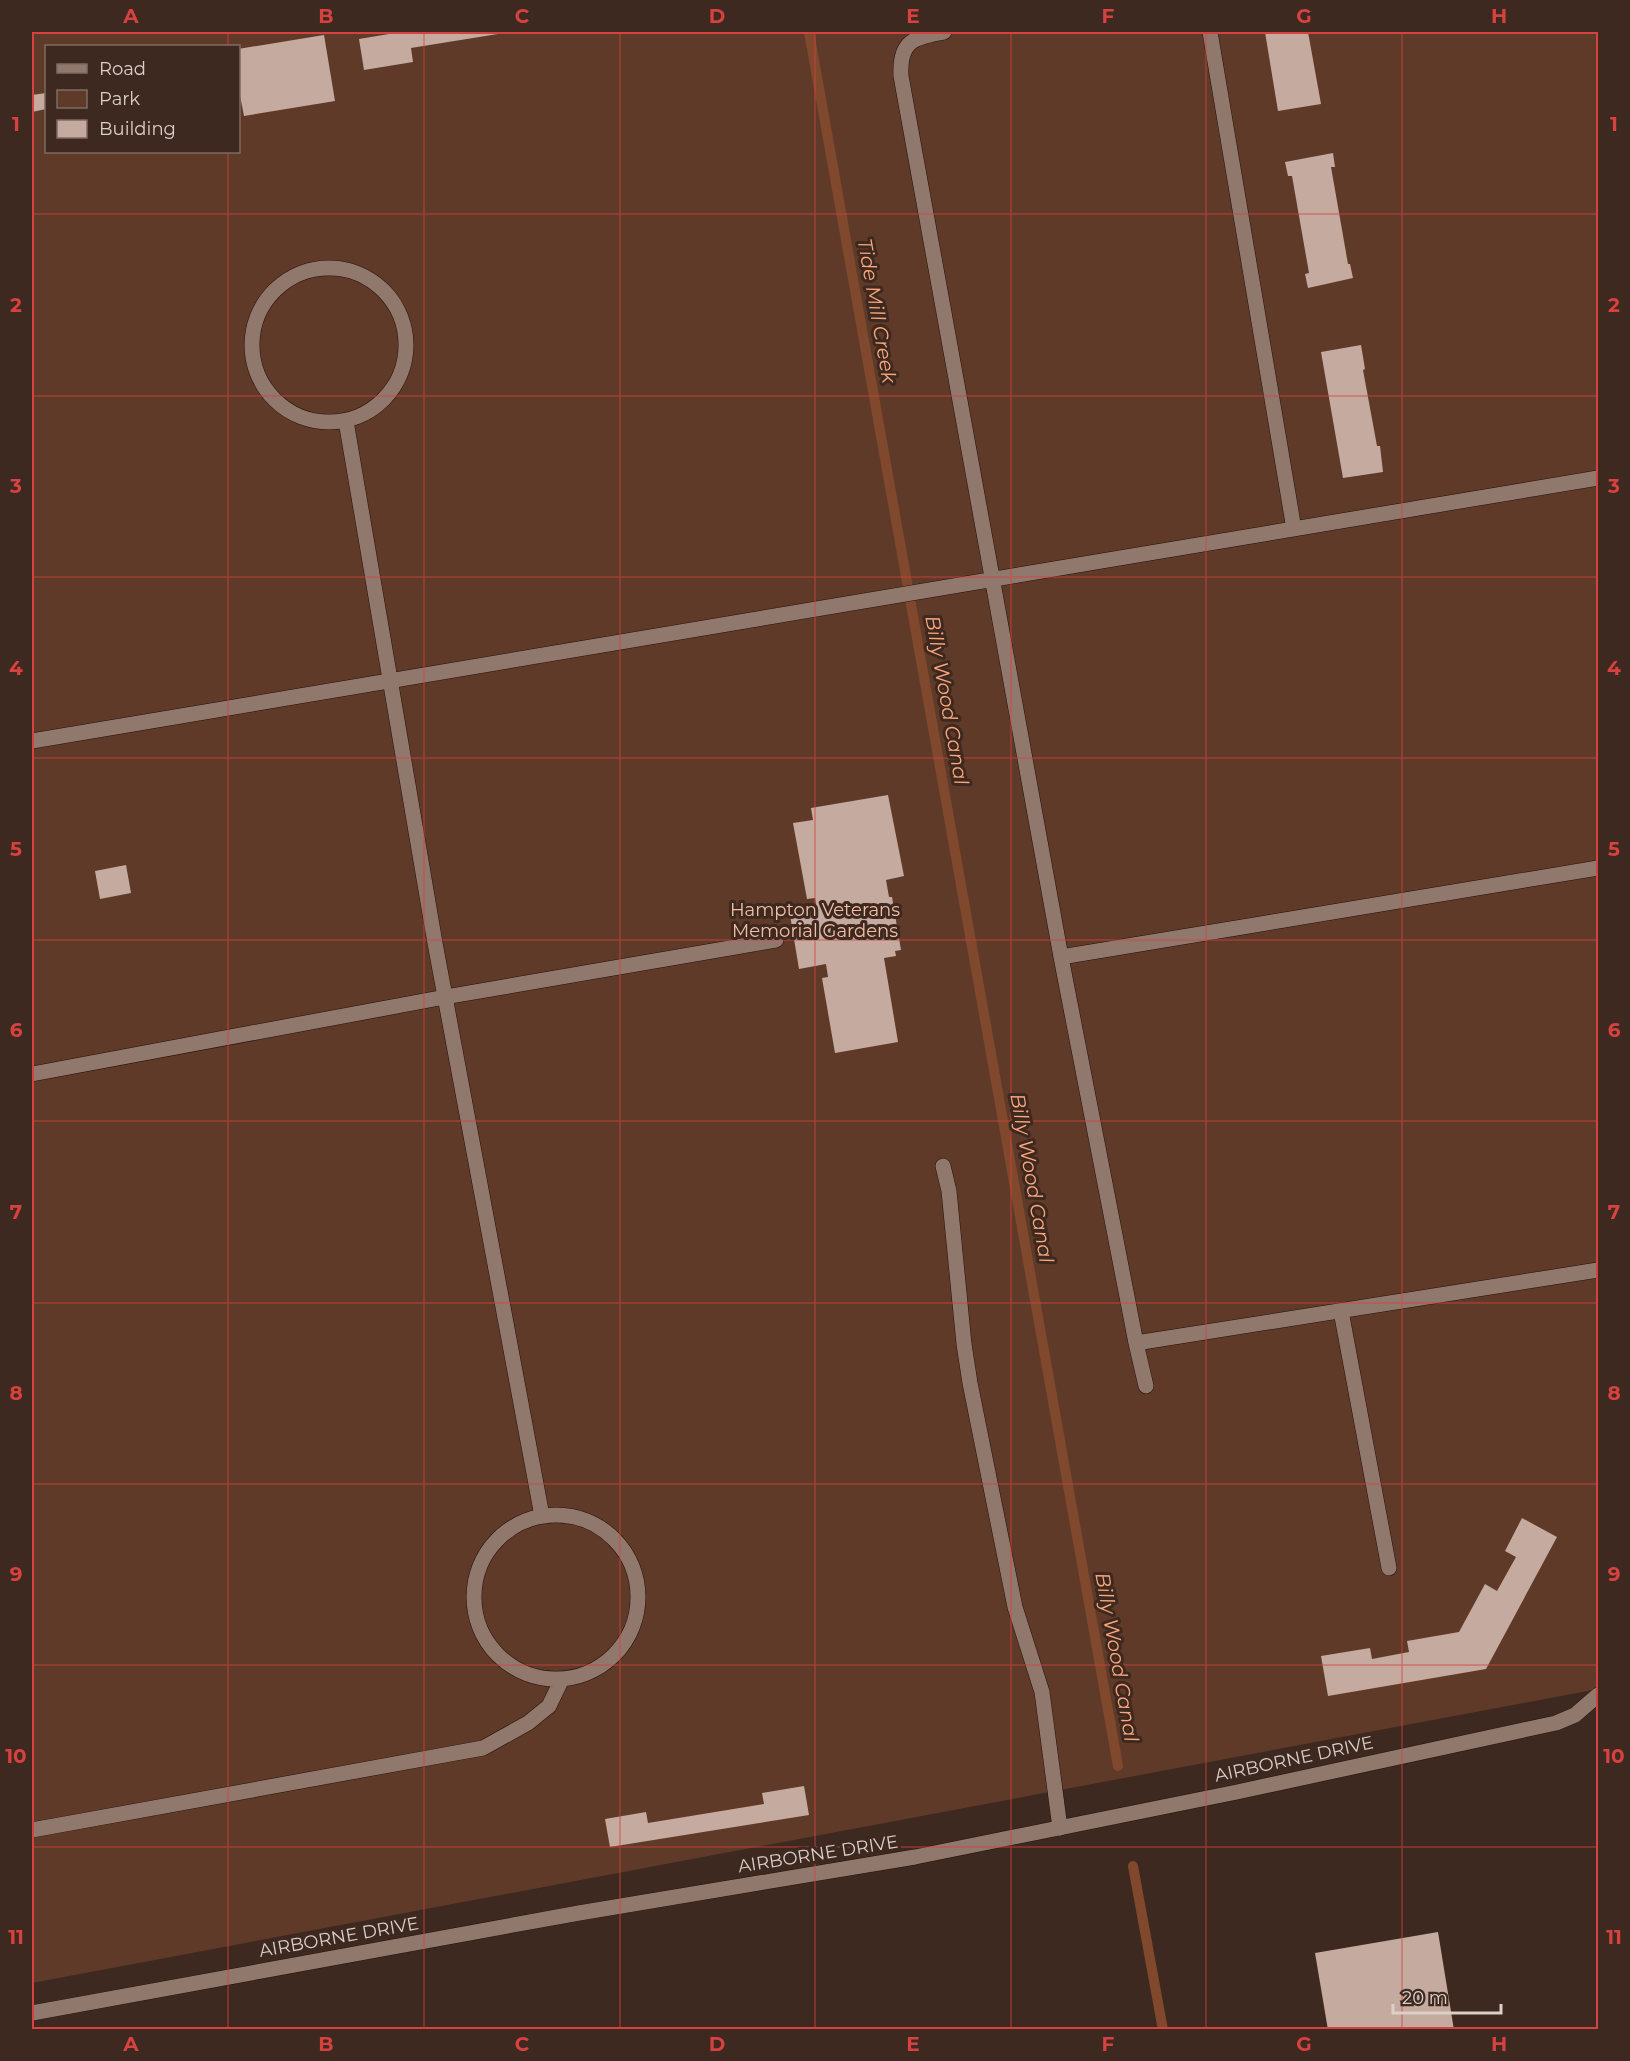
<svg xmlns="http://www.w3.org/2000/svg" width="1630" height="2061" font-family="Montserrat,sans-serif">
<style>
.green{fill:#603a28;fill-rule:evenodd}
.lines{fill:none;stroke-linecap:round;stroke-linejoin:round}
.stream{stroke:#80482c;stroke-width:10}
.building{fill:#c5ab9f}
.lane-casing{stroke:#231108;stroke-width:16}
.street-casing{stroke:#231108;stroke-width:16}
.lane{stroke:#91786d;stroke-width:15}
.street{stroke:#91786d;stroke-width:15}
.grid{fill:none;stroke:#d74140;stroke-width:1.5;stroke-opacity:0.55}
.labels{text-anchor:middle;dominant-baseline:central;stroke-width:6;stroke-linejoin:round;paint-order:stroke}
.park-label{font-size:18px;fill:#f4bfa6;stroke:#3d291f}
.street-label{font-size:18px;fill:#dccfc8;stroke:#3d291f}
.water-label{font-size:20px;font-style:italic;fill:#fca67c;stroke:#3d291f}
.neatline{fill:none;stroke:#d74140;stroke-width:2}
.grid-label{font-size:20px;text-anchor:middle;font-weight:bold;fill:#d74140}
</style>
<rect width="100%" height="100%" fill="#3d291f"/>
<path class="green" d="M32 32H1598V1689L32 1983ZM46 46H238V152H46Z"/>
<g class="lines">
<path class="stream" d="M809 32 1118 1766
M1133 1866 1163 2030"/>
</g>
<path class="building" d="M401 32H504V33L411 48 413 62 364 70 359 39Z
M1265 32H1308L1321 104 1278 111Z
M324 35 335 101 244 116 238 85V49Z
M46 93V109L32 112V95Z
M1333 153 1335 167H1331L1348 264H1350L1353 278 1308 288 1305 274 1309 273 1292 176H1288L1285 162Z
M1361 345 1365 369 1363 370 1377 446H1380L1383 472 1343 478 1321 352Z
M888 795 904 876 886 880 889 897H892L901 950 895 951 896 956 884 958 898 1042 835 1053 822 978 828 977 826 964 799 969 790 915 817 910 815 898 807 899 793 823 813 820 811 808Z
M126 865 131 893 100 899 95 871Z
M1522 1518 1557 1537 1486 1669 1328 1696 1321 1656 1370 1648 1372 1659 1409 1652 1407 1641 1459 1632 1485 1584 1497 1591 1516 1557 1505 1551Z
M804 1786 809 1815 610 1847 605 1819 646 1812 648 1823 764 1804 762 1793Z
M1438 1932 1454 2030H1328L1315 1953Z"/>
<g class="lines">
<defs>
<path id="lane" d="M944 32C914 37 899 41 901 76L1061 957 1136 1343 1146 1386
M1210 32 1294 529
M252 345a77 77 0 1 1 154 0a77 77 0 1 1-154 0Z
M346 421 435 943 542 1516
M32 741C553 651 1076 566 1598 478
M1061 957 1598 868
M32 1074 445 997 776 940
M943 1166 949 1191 964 1344 970 1383 1015 1607 1042 1692 1060 1828
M1341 1311 1389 1568
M1136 1343 1598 1270
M474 1597a82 82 0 1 1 164 0a82 82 0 1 1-164 0Z
M32 1830 483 1748 528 1723 549 1706 562 1679"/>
<path id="street" d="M32 2013 579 1913 915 1857 1237 1792 1556 1723 1575 1715 1598 1695"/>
</defs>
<use href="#lane" class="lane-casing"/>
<use href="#street" class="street-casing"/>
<use href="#lane" class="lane"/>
<use href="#street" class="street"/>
</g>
<path class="grid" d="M228 32V46M424 32V2030M620 32V2030M815 32V2030M1011 32V2030M1206 32V2030M1402 32V2030M228 152V2030M32 214H1598M32 396H1598M32 577H1598M32 758H1598M32 940H1598M32 1121H1598M32 1303H1598M32 1484H1598M32 1665H1598M32 1847H1598"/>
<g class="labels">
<g class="park-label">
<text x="815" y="910">Hampton Veterans<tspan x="815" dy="21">Memorial Gardens</tspan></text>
</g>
<g class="street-label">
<text transform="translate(1294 1759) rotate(-12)">AIRBORNE DRIVE</text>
<text transform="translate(818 1854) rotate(-9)">AIRBORNE DRIVE</text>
<text transform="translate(339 1937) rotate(-10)">AIRBORNE DRIVE</text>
</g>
<g class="water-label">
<text transform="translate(877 311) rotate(80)">Tide Mill Creek</text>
<text transform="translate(947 700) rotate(80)">Billy Wood Canal</text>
<text transform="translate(1032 1178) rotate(80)">Billy Wood Canal</text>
<text transform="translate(1117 1657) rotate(80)">Billy Wood Canal</text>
</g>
</g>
<rect width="1630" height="2061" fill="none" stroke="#3d291f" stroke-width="66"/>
<rect x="45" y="45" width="195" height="108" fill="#3d291f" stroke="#7d6b63" stroke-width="1.5"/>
<rect x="57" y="64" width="30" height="9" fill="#91786d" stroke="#7d6b63" stroke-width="1.5"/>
<text x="99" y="75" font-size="18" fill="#dccfc8">Road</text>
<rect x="57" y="90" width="30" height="18" fill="#603a28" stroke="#7d6b63" stroke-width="1.5"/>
<text x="99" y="105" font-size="18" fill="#dccfc8">Park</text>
<rect x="57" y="120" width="30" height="18" fill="#c5ab9f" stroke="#7d6b63" stroke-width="1.5"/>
<text x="99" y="135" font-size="18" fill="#dccfc8">Building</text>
<path d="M1393 2004v9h108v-9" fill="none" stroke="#dccfc8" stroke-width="3"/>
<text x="1402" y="2004" font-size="18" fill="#dccfc8" stroke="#3d291f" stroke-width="4.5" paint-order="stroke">20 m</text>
<rect x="33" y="33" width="1564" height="1995" class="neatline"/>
<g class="grid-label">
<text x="131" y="23">A</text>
<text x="326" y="23">B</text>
<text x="522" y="23">C</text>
<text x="717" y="23">D</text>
<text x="913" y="23">E</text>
<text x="1108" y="23">F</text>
<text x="1304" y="23">G</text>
<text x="1499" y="23">H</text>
<text x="16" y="131">1</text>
<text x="1614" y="131">1</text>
<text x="16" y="312">2</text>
<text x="1614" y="312">2</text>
<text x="16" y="493">3</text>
<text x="1614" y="493">3</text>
<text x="16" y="675">4</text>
<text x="1614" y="675">4</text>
<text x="16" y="856">5</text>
<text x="1614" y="856">5</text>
<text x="16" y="1037">6</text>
<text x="1614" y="1037">6</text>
<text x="16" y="1219">7</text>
<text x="1614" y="1219">7</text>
<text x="16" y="1400">8</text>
<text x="1614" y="1400">8</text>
<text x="16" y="1581">9</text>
<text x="1614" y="1581">9</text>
<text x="16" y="1763">10</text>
<text x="1614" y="1763">10</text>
<text x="16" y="1944">11</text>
<text x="1614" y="1944">11</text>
<text x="131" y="2051">A</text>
<text x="326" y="2051">B</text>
<text x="522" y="2051">C</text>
<text x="717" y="2051">D</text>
<text x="913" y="2051">E</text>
<text x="1108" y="2051">F</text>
<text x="1304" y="2051">G</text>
<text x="1499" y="2051">H</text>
</g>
</svg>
